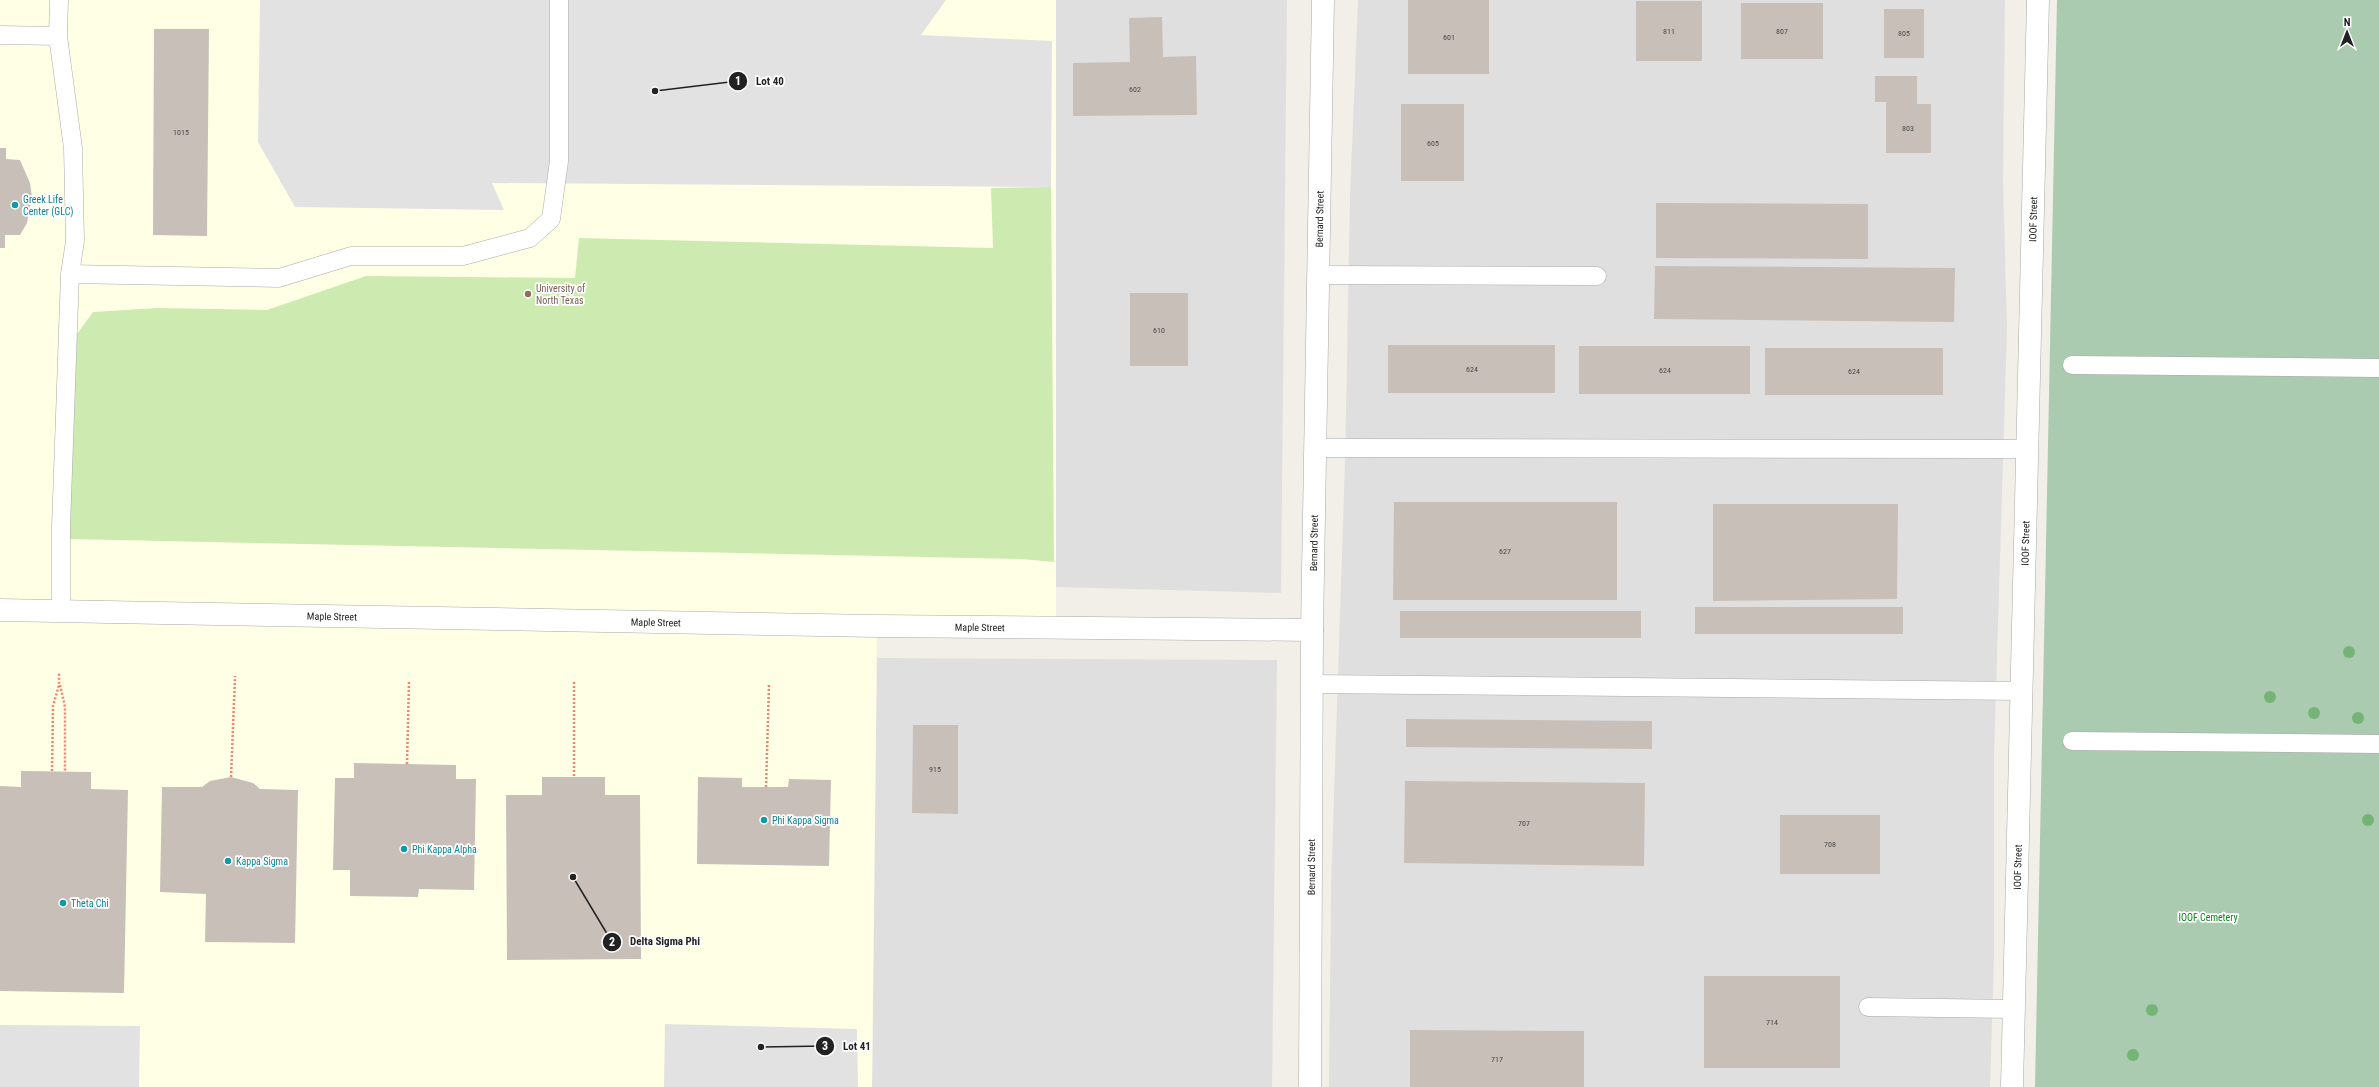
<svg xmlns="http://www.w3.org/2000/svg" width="2379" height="1087" font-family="'Roboto Condensed',sans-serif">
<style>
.residential{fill:#e0dfdf}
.education{fill:#ffffe5}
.grass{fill:#cdebb0}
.cemetery{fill:#aacbaf}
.parking{fill:#e2e2e2}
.building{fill:#c7bfb8}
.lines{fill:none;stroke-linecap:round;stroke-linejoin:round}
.service-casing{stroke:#a9a9a9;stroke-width:19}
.minor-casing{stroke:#a9a9a9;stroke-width:23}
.tertiary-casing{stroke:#a9a9a9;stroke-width:23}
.path{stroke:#fa8072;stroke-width:2.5;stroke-dasharray:2 2;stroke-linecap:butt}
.service{stroke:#fff;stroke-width:18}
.minor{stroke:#fff;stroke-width:22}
.tertiary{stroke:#fff;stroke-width:22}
.tree{fill:#74b475}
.culture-dot{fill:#0f9aa8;stroke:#fff;stroke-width:1.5}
.education-dot{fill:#8d6e63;stroke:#fff;stroke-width:1.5}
.labels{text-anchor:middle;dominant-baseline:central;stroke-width:3.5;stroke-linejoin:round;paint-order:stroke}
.number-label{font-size:8px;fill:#4b4948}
.culture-label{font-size:10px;fill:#0d838f;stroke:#fff;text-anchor:start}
.street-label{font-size:10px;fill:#222;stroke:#fff}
.education-label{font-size:10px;fill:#785e54;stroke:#fff;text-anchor:start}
.park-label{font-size:10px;fill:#0c8416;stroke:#fff}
.leader{fill:none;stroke:#222;stroke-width:1.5}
.callout-dot{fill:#222;stroke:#fff;stroke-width:1.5}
.mark-label{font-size:12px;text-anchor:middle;font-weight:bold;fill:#fff}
.callout-label{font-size:11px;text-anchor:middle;font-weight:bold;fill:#222;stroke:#fff;stroke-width:3.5;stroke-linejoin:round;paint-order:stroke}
</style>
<rect width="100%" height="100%" fill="#f2efe9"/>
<path class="residential" d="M1056 0H1287L1281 593 1056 587Z
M1358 0H2005L2003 180 2007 328 1994 756V955L1990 1087H1329L1331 888 1345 462 1350 197Z
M877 658 1277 660 1272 1087H872Z"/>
<path class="education" d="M0 0H1056V629L877 626 872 1087H0Z"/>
<path class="grass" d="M1051 187 1054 562 1022 559 69 539 77 334 93 312 158 308 267 310 366 276 575 278 579 238 993 248 991 188Z"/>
<path class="cemetery" d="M2057 0H2379V1087H2035Z"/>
<path class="parking" d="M260 0H946L921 35 1052 41 1051 187 492 183 504 210 295 207 258 142Z
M665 1024 857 1029 858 1087H664Z
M0 1025 140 1026 139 1087H0Z"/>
<path class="building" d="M1408 0H1489V74H1408Z
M1636 1H1702V61H1636Z
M1741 3H1823V59H1741Z
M1884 9H1924V58H1884Z
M1162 17 1163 57 1196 56 1197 115 1073 116V63L1130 62 1129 18Z
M154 29H209L207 236 153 235Z
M1875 76H1917V104H1931V153H1886V102H1875Z
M1401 104H1464V181H1401Z
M0 148H6V159L20 160 30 183 32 197 27 223 20 235H5V248H0Z
M1656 203 1868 204V259L1656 258Z
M1655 266 1955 268 1954 322 1654 319Z
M1130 293H1188V366H1130Z
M1388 345H1555V393H1388Z
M1579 346H1750V394H1579Z
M1765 348H1943V395H1765Z
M1394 502H1617V600H1393Z
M1713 504H1898L1897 599 1713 601Z
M1695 607H1903V634H1695Z
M1400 611H1641V638H1400Z
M1406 719 1652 721V749L1406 747Z
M913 725H958V814L912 813Z
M354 763 456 765V779H476L474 890 419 889 418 897 350 896V870H333L335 778H354Z
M21 771 91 772V789L128 790 124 993 0 991V786L21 787Z
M231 777 253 783 260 789 298 790 295 943 205 942 206 894 160 892 162 787H202L210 781Z
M542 777H605V795H640L641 959 507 960 506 795H542Z
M698 777 742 778V787H788L789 779 831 780 829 866 697 864Z
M1405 781 1645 783 1644 866 1404 863Z
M1780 815H1880V874H1780Z
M1704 976H1840V1068H1704Z
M1410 1030 1584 1031V1087H1410Z"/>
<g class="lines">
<defs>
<path id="service" d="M59 0 58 36 73 148 75 241 70 274 61 527V611
M0 35 58 36
M70 274 279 278 351 256H463L530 238 551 219 559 161V0
M1318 275 1597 276
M2072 365 2379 368
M1315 448 2027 449
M1312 684 2021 691
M2072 741 2379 744
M1868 1007 2014 1009"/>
<g id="minor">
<path id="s1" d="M0 610 877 626 1312 630"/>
<path id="s2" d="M2012 1087 2038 0"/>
</g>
<g id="tertiary">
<path id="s3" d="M1310 1087 1312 630 1323 0"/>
</g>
</defs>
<use href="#service" class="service-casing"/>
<use href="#minor" class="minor-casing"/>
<use href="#tertiary" class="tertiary-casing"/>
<path class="path" d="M574 682V777
M60 685 65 707V772
M407 764 409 680
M52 771 53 706 59 685V673
M231 777 235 676
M766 787 769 684"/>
<use href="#service" class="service"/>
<use href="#minor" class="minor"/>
<use href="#tertiary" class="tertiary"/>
</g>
<g class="tree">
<circle cx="2349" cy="652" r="6"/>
<circle cx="2270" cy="697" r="6"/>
<circle cx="2314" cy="713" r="6"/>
<circle cx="2358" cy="718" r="6"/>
<circle cx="2368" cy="820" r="6"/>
<circle cx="2152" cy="1010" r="6"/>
<circle cx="2133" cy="1055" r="6"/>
</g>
<g class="culture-dot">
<circle cx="15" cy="205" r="4"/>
<circle cx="764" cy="820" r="4"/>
<circle cx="404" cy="849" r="4"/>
<circle cx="228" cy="861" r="4"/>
<circle cx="63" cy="903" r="4"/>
</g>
<circle class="education-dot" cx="528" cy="294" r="4"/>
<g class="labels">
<g class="number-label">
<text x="1669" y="31">811</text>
<text x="1782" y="31">807</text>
<text x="1904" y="33">805</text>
<text x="1449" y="37">601</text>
<text x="1135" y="89">602</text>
<text x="1908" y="128">803</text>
<text x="181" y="132">1015</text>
<text x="1433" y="143">605</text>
<text x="1159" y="330">610</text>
<text x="1472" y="369">624</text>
<text x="1665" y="370">624</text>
<text x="1854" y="371">624</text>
<text x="1505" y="551">627</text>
<text x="935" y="769">915</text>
<text x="1524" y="823">707</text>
<text x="1830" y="844">708</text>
<text x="1772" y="1022">714</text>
<text x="1497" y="1059">717</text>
</g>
<g class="culture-label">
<text x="23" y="199">Greek Life<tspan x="23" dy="12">Center (GLC)</tspan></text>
<text x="772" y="820">Phi Kappa Sigma</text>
<text x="412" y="849">Phi Kappa Alpha</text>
<text x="236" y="861">Kappa Sigma</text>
<text x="71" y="903">Theta Chi</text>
</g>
<g class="street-label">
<text stroke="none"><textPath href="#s3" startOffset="868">Bernard Street</textPath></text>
<text stroke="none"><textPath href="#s2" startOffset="868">IOOF Street</textPath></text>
<text stroke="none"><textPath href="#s3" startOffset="544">Bernard Street</textPath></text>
<text stroke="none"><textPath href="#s2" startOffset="544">IOOF Street</textPath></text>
<text stroke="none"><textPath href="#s1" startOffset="332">Maple Street</textPath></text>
<text stroke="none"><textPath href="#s1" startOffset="656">Maple Street</textPath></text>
<text stroke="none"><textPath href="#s1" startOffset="980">Maple Street</textPath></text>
<text stroke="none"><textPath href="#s3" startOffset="220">Bernard Street</textPath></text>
<text stroke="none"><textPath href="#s2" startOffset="220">IOOF Street</textPath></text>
</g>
<g class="education-label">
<text x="536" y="288">University of<tspan x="536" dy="12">North Texas</tspan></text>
</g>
<g class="park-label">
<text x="2208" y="917">IOOF Cemetery</text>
</g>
</g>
<path class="leader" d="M655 91L738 81M573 877L612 942M761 1047L825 1046"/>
<g class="callout-dot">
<circle cx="655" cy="91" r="4"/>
<circle cx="573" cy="877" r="4"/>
<circle cx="761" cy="1047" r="4"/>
<circle cx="738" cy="81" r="10"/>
<circle cx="612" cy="942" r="10"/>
<circle cx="825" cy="1046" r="10"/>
</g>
<g class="mark-label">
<text x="738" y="85">1</text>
<text x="612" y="946">2</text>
<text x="825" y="1050">3</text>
</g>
<g class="callout-label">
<text x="770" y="85">Lot 40</text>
<text x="665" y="945">Delta Sigma Phi</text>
<text x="857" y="1050">Lot 41</text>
</g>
<g transform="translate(2347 32)" stroke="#ffffff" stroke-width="3" paint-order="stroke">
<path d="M0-3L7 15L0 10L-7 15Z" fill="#222222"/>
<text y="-6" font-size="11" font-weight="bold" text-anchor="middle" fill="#222222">N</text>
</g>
</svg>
